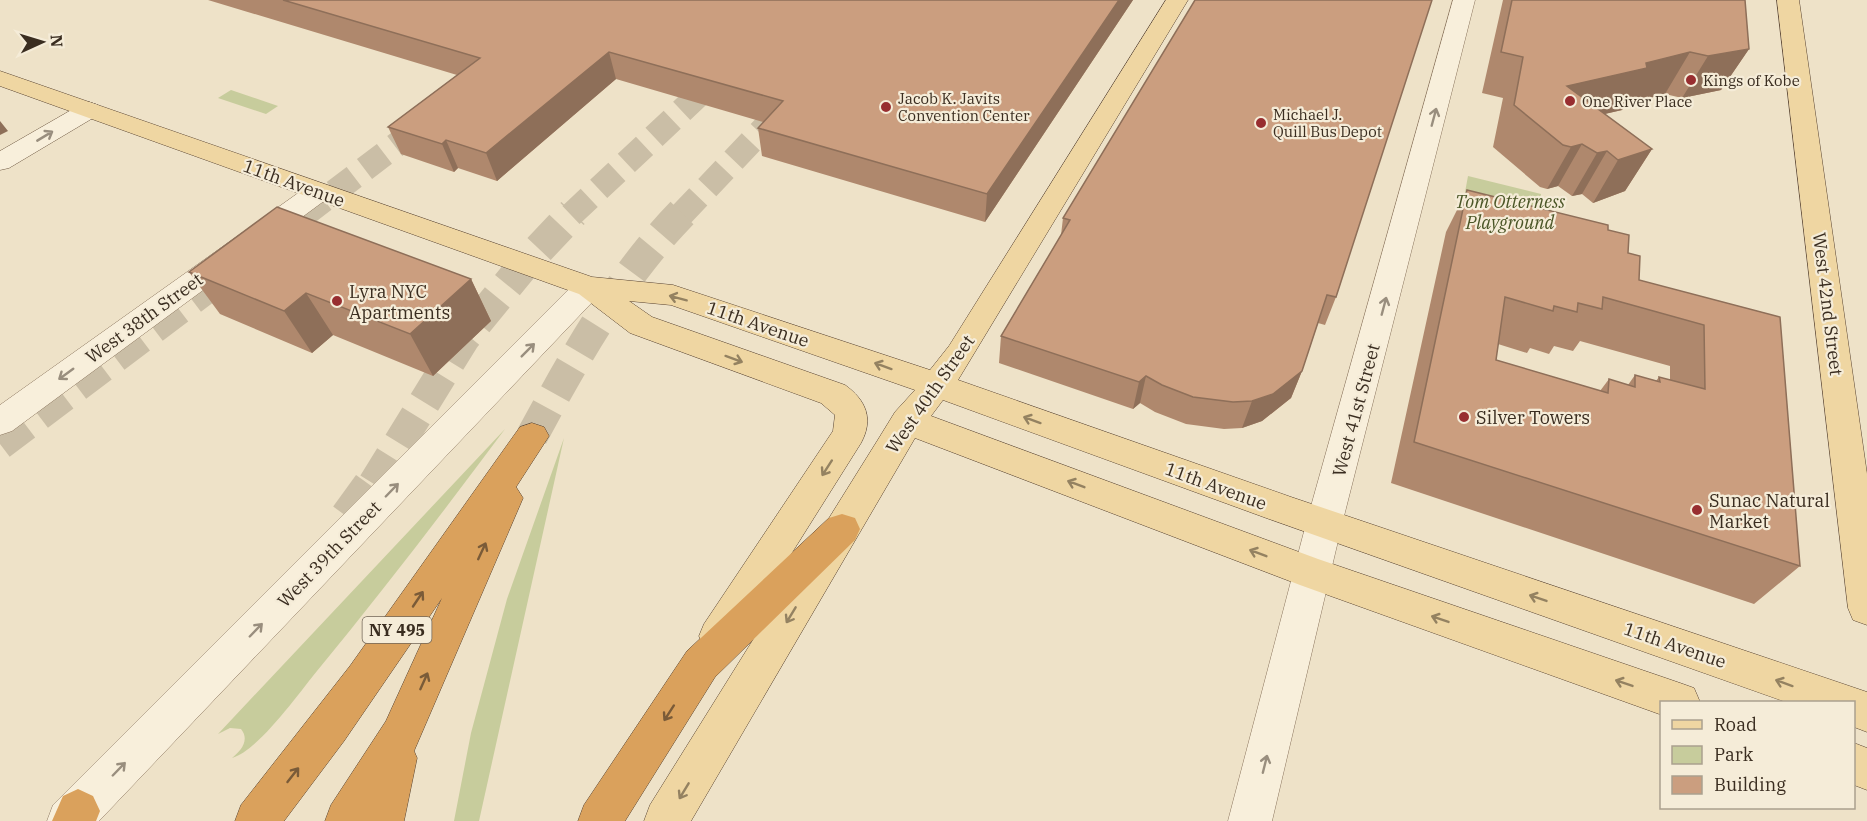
<svg xmlns="http://www.w3.org/2000/svg" width="1867" height="821" font-family="'IBM Plex Serif',serif">
<style>
.green{fill:#c7cc9c}
.lines{fill:none;stroke-linecap:round;stroke-linejoin:round}
.motorway-tunnel-far2{stroke:#cabea6;stroke-width:25;stroke-dasharray:25 13;stroke-linecap:butt}
.motorway-tunnel-far1{stroke:#cabea6;stroke-width:32;stroke-dasharray:32 16;stroke-linecap:butt}
.motorway-tunnel{stroke:#cabea6;stroke-width:39;stroke-dasharray:39 20;stroke-linecap:butt}
.minor-casing{stroke:#8a745d;stroke-width:1}
.secondary-casing{stroke:#6c5640;stroke-width:1}
.primary-casing{stroke:#584331;stroke-width:1}
.motorway-casing{stroke:#584331;stroke-width:1}
.minor{fill:#f8efdb;fill-rule:evenodd}
.secondary{fill:#f8efdb;fill-rule:evenodd}
.primary{fill:#efd6a2;fill-rule:evenodd}
.motorway{fill:#daa15c;fill-rule:evenodd}
.wall{fill:#af886d;fill-rule:evenodd}
.shaded-wall{fill:#8e6f59}
.building{fill:#cb9e7f;stroke:#8e6f59;stroke-width:1.5;fill-rule:evenodd}
.oneway{stroke:#998e7e}
.oneway2{stroke:#948261}
.oneway3{stroke:#7a5b38}
.poi-dot{fill:#982e30;stroke:#f5ecd8;stroke-width:2}
.labels{text-anchor:middle;dominant-baseline:central;stroke-width:4.5;stroke-linejoin:round;paint-order:stroke}
.far-poi-label{font-size:15px;fill:#3a2d20;stroke:#f5ecd8;text-anchor:start}
.shield{fill:#f5ecd8;stroke:#726657;stroke-width:1.5}
.shield-label{font-size:16px;font-weight:bold;fill:#3a2d20}
.street-label{font-size:18px;fill:#3a2d20;stroke:#f5ecd8}
.park-label{font-size:18px;font-style:italic;fill:#4b5627;stroke:#f5ecd8}
.poi-label{font-size:18px;fill:#3a2d20;stroke:#f5ecd8;text-anchor:start}
</style>
<rect width="100%" height="100%" fill="#eee2c8"/>
<path class="green" d="M231 90 278 106 266 114 218 98Z
M1468 176 1541 194 1534 244 1459 225Z
M505 429C444 511 382 592 317 671 299 693 258 751 232 758 241 751 250 740 241 729L230 728 218 734Z
M564 438 479 821H454L471 733 507 599Z"/>
<g class="lines">
<path class="motorway-tunnel-far2" d="M304 215 433 117
M571 215 724 71
M681 215 789 102"/>
<path class="motorway-tunnel-far1" d="M302 216 306 213
M532 436C575 357 619 278 682 213
M0 444 239 263
M374 484 464 338 523 266 573 213"/>
<path class="motorway-tunnel" d="M349 518 375 482"/>
<defs>
<path id="minor" d="M1453 0H1475L1342 524 1272 821H1228L1306 524Z
M318 183 328 186 332 192 328 198 12 431 0 435V405L308 186Z
M589 277 600 280 604 287 600 294 99 821H47L53 805 578 280Z"/>
<path id="secondary" d="M89 102 98 105 102 110 98 115 9 168 0 170V151L80 105Z"/>
<path id="primary" d="M1166 0H1188L958 380 1291 497 1867 692V732L1854 727V702H1786L1269 519 943 400 931 416 1318 559 1680 683 1694 688 1700 702H1662V715L1300 585 915 438 691 821H644L650 805 879 438 895 412 915 390 671 305 629 301 652 317 845 385C866 400 874 419 861 443L732 648 718 654 704 648 699 636 704 624 833 431 835 415 821 403 630 333 579 294 0 86V71L592 277 673 285 930 370 949 346Z
M1777 0H1799L1867 474V625L1853 620 1848 608Z
M1854 743 1867 748V790L1854 785Z"/>
<path id="motorway" d="M532 423 544 427 549 436 516 487 523 498 414 751 417 758 404 821H325L331 805 386 721 442 598 344 741 284 821H235L241 805 350 666 520 427Z
M842 514 855 518 860 529 855 540 715 677 625 821H578L584 805 687 651 829 518Z
M78 789 93 796 100 811 96 821H52L63 796Z"/>
</defs>
<use href="#minor" class="minor-casing"/>
<use href="#secondary" class="secondary-casing"/>
<use href="#primary" class="primary-casing"/>
<use href="#motorway" class="motorway-casing"/>
<use href="#minor" class="minor"/>
<use href="#secondary" class="secondary"/>
<use href="#primary" class="primary"/>
<use href="#motorway" class="motorway"/>
</g>
<path class="wall" d="M208 0H1133L985 222 762 156 758 128 763 122 616 79 497 181 458 168 454 172 401 154 388 127 457 75Z
M1503 0H1745L1749 49 1721 90 1682 98 1665 94 1626 104 1622 110 1604 114 1652 149 1625 191 1593 203 1582 194 1572 196 1558 186 1547 189 1540 187 1493 147 1503 98 1482 93Z
M1467 190 1608 230 1628 253 1639 280 1780 317 1800 566 1754 604 1391 483 1446 232ZM1580 341 1670 366V380L1659 377 1656 381 1635 375 1628 385 1609 379 1600 391 1496 360 1498 344 1527 353 1530 348 1549 354 1554 346 1573 351Z
M1063 218 1336 297 1325 325 1318 323 1302 371 1291 398 1262 421 1242 428 1224 429 1186 424 1155 412 1140 403 1133 409 999 363 1001 336 1061 235Z
M189 272 471 279 491 321 433 376 333 335 312 353 220 314Z"/>
<path class="shaded-wall" d="M1119 0H1133L985 222 987 194Z
M1749 49 1721 90 1682 98 1708 56Z
M609 52 616 79 497 181 486 153Z
M1690 52 1665 94 1626 104 1622 110 1545 128 1567 86 1646 63Z
M0 121 8 131 0 135Z
M446 140 458 168 454 172 442 144Z
M1582 144 1558 186 1547 189 1571 147Z
M1652 149 1625 191 1593 203 1618 160Z
M1607 151 1582 194 1572 196 1597 153Z
M471 279 491 321 433 376 410 334Z
M306 293 333 335 312 353 284 311Z
M1302 371 1291 398 1262 421 1242 428 1252 401Z
M1146 376 1140 403 1133 409 1139 382Z"/>
<path class="building" d="M283 0H1119L987 194 758 128 783 101 609 52 486 153 446 140 442 144 388 127 480 58Z
M1195 0H1432L1336 297 1327 295 1302 371 1273 394 1252 401 1233 402 1193 397 1162 385 1146 376 1139 382 1001 336 1070 220 1063 218Z
M1512 0H1745L1749 49 1708 56 1690 52 1646 63 1647 68 1567 86 1652 149 1618 160 1607 151 1597 153 1582 144 1571 147 1563 145 1514 105 1523 57 1501 52Z
M1467 190 1608 225V230L1629 235 1628 253 1640 256 1639 280 1780 317 1800 566 1414 442ZM1505 297 1553 311 1554 306 1577 312 1578 303 1602 309 1603 297 1704 325 1705 389 1659 377 1660 382 1635 375V387L1609 379 1608 393 1496 360Z
M277 207 471 279 410 334 306 293 284 311 189 272Z"/>
<defs><path id="oneway-shaft" d="M-6 0H5M1.5-3L5.5 0L1.5 3" fill="none" stroke-width="1.6" stroke-linecap="round" stroke-linejoin="round" transform="scale(1.5)"/></defs>
<g class="oneway">
<use href="#oneway-shaft" transform="translate(1434 117) rotate(-75)"/>
<use href="#oneway-shaft" transform="translate(45 136) rotate(-31)"/>
<use href="#oneway-shaft" transform="translate(1384 306) rotate(-75)"/>
<use href="#oneway-shaft" transform="translate(528 350) rotate(-45)"/>
<use href="#oneway-shaft" transform="translate(66 374) rotate(144)"/>
<use href="#oneway-shaft" transform="translate(392 490) rotate(-46)"/>
<use href="#oneway-shaft" transform="translate(256 630) rotate(-46)"/>
<use href="#oneway-shaft" transform="translate(1265 764) rotate(-76)"/>
<use href="#oneway-shaft" transform="translate(119 769) rotate(-46)"/>
</g>
<g class="oneway2">
<use href="#oneway-shaft" transform="translate(678 298) rotate(-165)"/>
<use href="#oneway-shaft" transform="translate(734 359) rotate(20)"/>
<use href="#oneway-shaft" transform="translate(883 366) rotate(-160)"/>
<use href="#oneway-shaft" transform="translate(1032 420) rotate(-160)"/>
<use href="#oneway-shaft" transform="translate(827 468) rotate(123)"/>
<use href="#oneway-shaft" transform="translate(1076 484) rotate(-159)"/>
<use href="#oneway-shaft" transform="translate(1258 553) rotate(-159)"/>
<use href="#oneway-shaft" transform="translate(1538 598) rotate(-161)"/>
<use href="#oneway-shaft" transform="translate(791 615) rotate(121)"/>
<use href="#oneway-shaft" transform="translate(1440 619) rotate(-161)"/>
<use href="#oneway-shaft" transform="translate(1624 683) rotate(-161)"/>
<use href="#oneway-shaft" transform="translate(1784 683) rotate(-160)"/>
<use href="#oneway-shaft" transform="translate(684 791) rotate(121)"/>
</g>
<g class="oneway3">
<use href="#oneway-shaft" transform="translate(482 551) rotate(-65)"/>
<use href="#oneway-shaft" transform="translate(418 599) rotate(-56)"/>
<use href="#oneway-shaft" transform="translate(424 681) rotate(-66)"/>
<use href="#oneway-shaft" transform="translate(669 713) rotate(123)"/>
<use href="#oneway-shaft" transform="translate(293 775) rotate(-52)"/>
</g>
<g class="poi-dot">
<circle cx="1691" cy="80" r="6"/>
<circle cx="1570" cy="101" r="6"/>
<circle cx="886" cy="107" r="6"/>
<circle cx="1261" cy="123" r="6"/>
<circle cx="337" cy="301" r="6"/>
<circle cx="1464" cy="417" r="6"/>
<circle cx="1697" cy="510" r="6"/>
</g>
<g class="labels">
<g class="far-poi-label">
<text x="1703" y="80">Kings of Kobe</text>
<text x="898" y="98">Jacob K. Javits<tspan x="898" dy="17">Convention Center</tspan></text>
<text x="1582" y="101">One River Place</text>
<text x="1273" y="114">Michael J.<tspan x="1273" dy="17">Quill Bus Depot</tspan></text>
</g>
<rect class="shield" x="362.5" y="617" width="69" height="26" rx="4.5"/>
<g class="shield-label">
<text x="397" y="630">NY 495</text>
</g>
<g class="street-label">
<text transform="translate(294 183) rotate(20)">11th Avenue</text>
<text transform="translate(1828 304) rotate(83)">West 42nd Street</text>
<text transform="translate(144 318) rotate(-36)">West 38th Street</text>
<text transform="translate(758 324) rotate(19)">11th Avenue</text>
<text transform="translate(930 394) rotate(-55)">West 40th Street</text>
<text transform="translate(1356 410) rotate(-75)">West 41st Street</text>
<text transform="translate(1216 486) rotate(20)">11th Avenue</text>
<text transform="translate(329 554) rotate(-46)">West 39th Street</text>
<text transform="translate(1675 645) rotate(19)">11th Avenue</text>
</g>
<g class="park-label">
<text x="1510" y="201">Tom Otterness<tspan x="1510" dy="21">Playground</tspan></text>
</g>
<g class="poi-label">
<text x="349" y="291">Lyra NYC<tspan x="349" dy="21">Apartments</tspan></text>
<text x="1476" y="417">Silver Towers</text>
<text x="1709" y="500">Sunac Natural<tspan x="1709" dy="21">Market</tspan></text>
</g>
</g>
<rect x="1660" y="701" width="195" height="108" fill="#f5ecd8" stroke="#aaa08e" stroke-width="1.5"/>
<rect x="1672" y="720" width="30" height="9" fill="#efd6a2" stroke="#aaa08e" stroke-width="1.5"/>
<text x="1714" y="731" font-size="18" fill="#3a2d20">Road</text>
<rect x="1672" y="746" width="30" height="18" fill="#c7cc9c" stroke="#aaa08e" stroke-width="1.5"/>
<text x="1714" y="761" font-size="18" fill="#3a2d20">Park</text>
<rect x="1672" y="776" width="30" height="18" fill="#cb9e7f" stroke="#aaa08e" stroke-width="1.5"/>
<text x="1714" y="791" font-size="18" fill="#3a2d20">Building</text>
<g transform="translate(42 42) rotate(86)" stroke="#f5ecd8" stroke-width="4.5" paint-order="stroke">
<path d="M0-4.5L10 22L0 15L-10 22Z" fill="#3a2d20"/>
<text y="-9" font-size="16" font-weight="bold" text-anchor="middle" fill="#3a2d20">N</text>
</g>
</svg>
